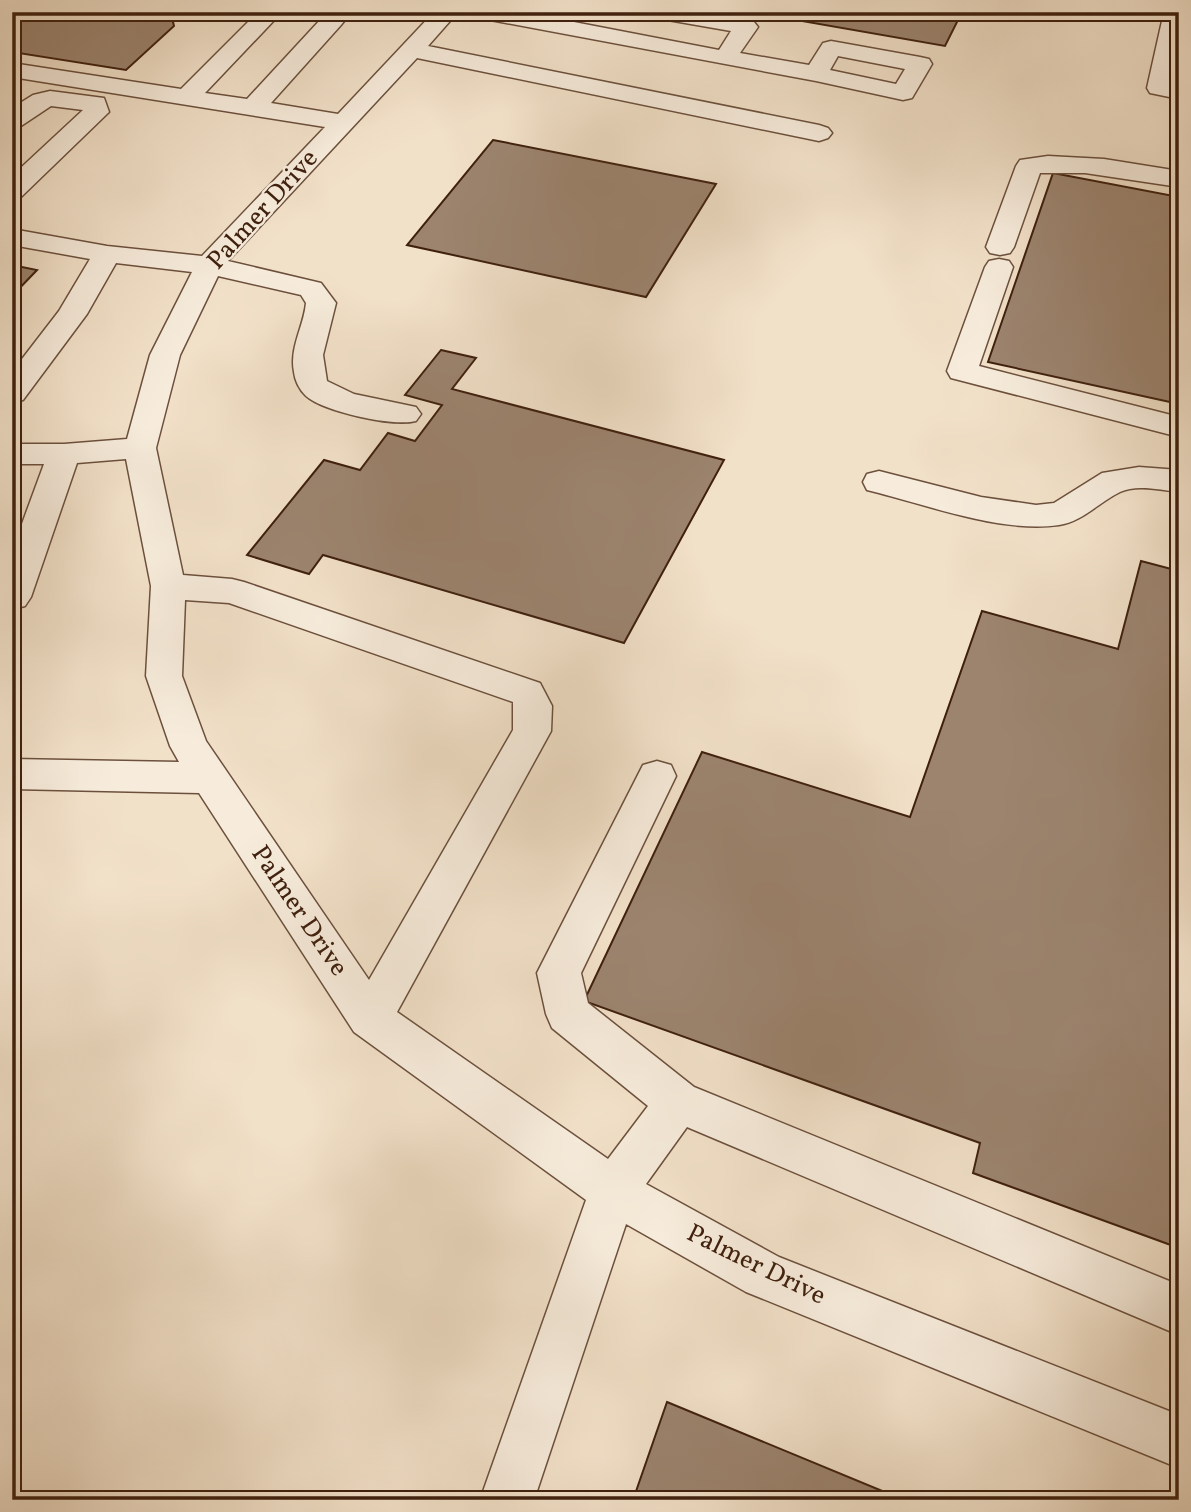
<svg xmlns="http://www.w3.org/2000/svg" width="1191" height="1512" font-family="Vollkorn,serif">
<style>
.building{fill:#9c846f;stroke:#3f200e;stroke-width:2}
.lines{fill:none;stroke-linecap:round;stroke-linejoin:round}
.minor-casing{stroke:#6c503d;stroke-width:3}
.minor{fill:#f7ecdc;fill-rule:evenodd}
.labels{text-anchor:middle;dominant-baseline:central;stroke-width:5;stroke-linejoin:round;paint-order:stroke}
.street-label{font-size:26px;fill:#3f200e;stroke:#f7ecdc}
</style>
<rect width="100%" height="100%" fill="#f2e1c9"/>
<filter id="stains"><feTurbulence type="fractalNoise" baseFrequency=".00286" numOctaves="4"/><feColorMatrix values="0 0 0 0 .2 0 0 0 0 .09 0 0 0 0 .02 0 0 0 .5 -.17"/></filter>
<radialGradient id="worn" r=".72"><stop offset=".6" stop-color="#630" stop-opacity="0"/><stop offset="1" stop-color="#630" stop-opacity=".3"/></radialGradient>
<path class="building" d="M12 12H183L173 22 174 26 126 70 12 52Z
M750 12H962L945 46Z
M493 140 716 184 646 297 407 245Z
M1053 173 1179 197V404L988 362Z
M12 265 37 270 12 296Z
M441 350 476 358 452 389 724 460 624 643 323 555 309 574 247 555 324 460 360 470 388 433 415 441 442 405 405 395Z
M1141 561 1179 571V1248L973 1173 980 1143 584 1001 702 752 910 817 982 611 1118 649Z
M667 1402 904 1500H633Z"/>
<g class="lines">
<defs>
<path id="minor" d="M258 12H282L205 93 247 99 321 19 316 12H339L345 20 341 25 271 103 338 114 434 12H458L428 46 819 125 828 128 832 133 828 138 819 141 417 58 228 261 321 283 336 303 323 355 327 381 354 394 416 407 421 414 416 421C394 427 324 412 306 396 300 390 295 381 294 372 289 348 304 326 306 303L301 295 218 276 180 355 156 448 183 575 232 579 244 582 540 683 552 706 551 731 397 1012 608 1159 648 1106 552 1028 546 1014 537 973 643 765 657 761 671 765 676 776 581 973 588 1003 694 1087 1179 1285V1335L687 1127 646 1184 779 1257 1179 1415V1468L746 1292 626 1224 534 1500H480L586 1200 354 1032 199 793 12 789V759L179 762 170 746 146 676 151 586 126 459 77 463 31 597 25 606 13 609 12 551 44 464H12V444H64L127 439 150 355 192 272 116 263 87 314 23 400 12 403V372L59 311 90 259 12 245V229L107 246 202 256 325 127 12 77V63L181 89ZM185 600 229 603 513 702V730L369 980 206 741 182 676Z
M474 12H522L719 50 731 31 662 19 654 17 651 12H702L754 22 758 27 740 53 809 65 823 43 831 41 920 57 929 59 932 64 912 98 903 100 816 81 485 19 477 17ZM838 56 905 69 896 84 830 70Z
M1164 12H1179V53L1172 83 1179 85V99L1150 93 1147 88Z
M50 91 104 98 109 112 21 197 12 199V176L83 110 51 106 21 126 12 129V108L33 95Z
M1048 156 1104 159 1179 171V187L1085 173H1040L1014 247 1010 253 1000 255 990 253 986 247 1016 166 1020 160Z
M999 259 1009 261 1013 267 979 366 1179 417V437L951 378 947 371 985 267 989 261Z
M1139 467 1179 470V492C1161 490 1136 484 1120 492 1099 502 1082 522 1059 525 1003 533 933 507 879 493L867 490 863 482 867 474 879 471 981 497 1036 505 1054 503 1102 473Z"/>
</defs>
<use href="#minor" class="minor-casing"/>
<use href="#minor" class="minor"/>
</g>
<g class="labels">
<g class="street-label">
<text transform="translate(263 210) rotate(-48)">Palmer Drive</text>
<text transform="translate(299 911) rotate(56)">Palmer Drive</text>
<text transform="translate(756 1265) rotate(26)">Palmer Drive</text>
</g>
</g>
<rect width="1191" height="1512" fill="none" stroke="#f2e1c9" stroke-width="42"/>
<rect x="14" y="14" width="1163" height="1484" fill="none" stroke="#3f200e" stroke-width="3.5"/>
<rect x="21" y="21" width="1149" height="1470" fill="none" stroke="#3f200e" stroke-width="2"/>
<rect width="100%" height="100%" filter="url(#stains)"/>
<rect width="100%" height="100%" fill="url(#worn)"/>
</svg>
